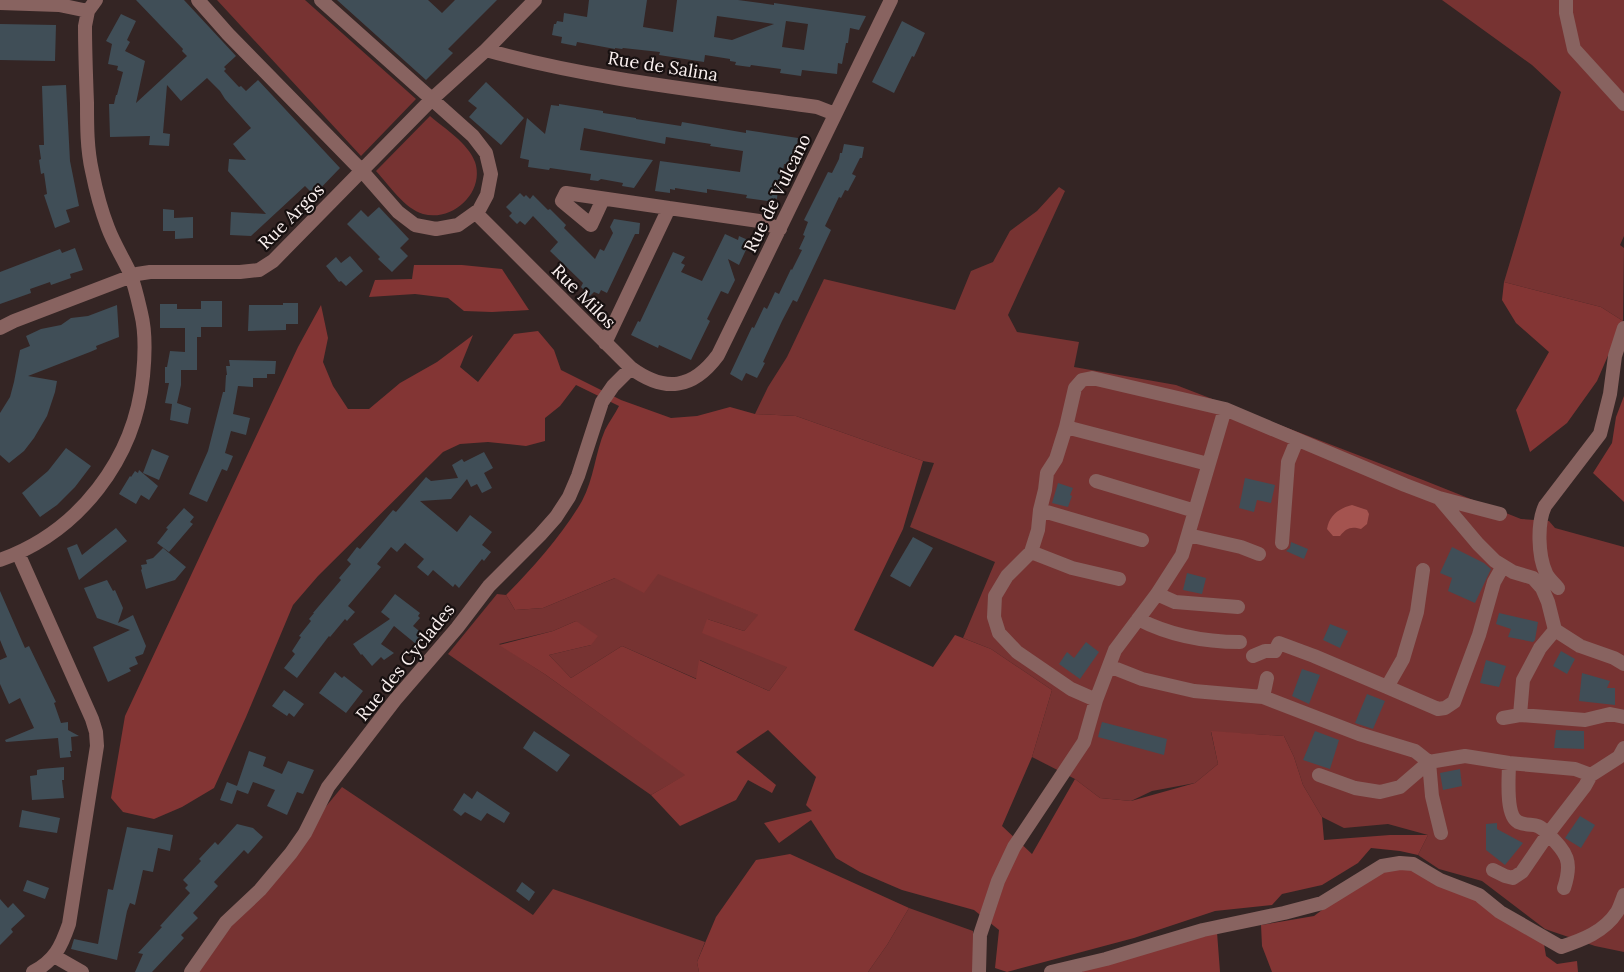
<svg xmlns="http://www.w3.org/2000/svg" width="1624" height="972" font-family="Lora,serif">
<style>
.green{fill:#773332}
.forest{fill:#833534}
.water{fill:#a4534f}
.building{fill:#404e57;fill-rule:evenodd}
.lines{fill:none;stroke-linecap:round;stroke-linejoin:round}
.minor{stroke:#886360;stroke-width:14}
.labels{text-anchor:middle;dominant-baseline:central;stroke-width:4.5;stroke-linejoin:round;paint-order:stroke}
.street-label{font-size:18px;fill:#fbf1f0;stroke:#171010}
</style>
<rect width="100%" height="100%" fill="#342524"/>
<path class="green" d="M217 0H305L416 99 361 156Z
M1442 0H1624V236L1620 245 1624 248 1623 321 1601 307 1504 282 1561 92 1532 65Z
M430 116C445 129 468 143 475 162 485 192 453 222 423 214 405 209 389 185 376 171Z
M1059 187 1065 191 1008 315 1017 332 1079 342 1074 367 1176 385 1423 480 1521 519 1549 521 1555 528 1624 547V952L1595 946 1545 929 1482 881 1439 869 1418 855 1428 835 1388 824 1344 828 1322 817 1303 785 1294 757 1284 736 1211 732 1218 764 1195 783 1152 791 1131 801 1100 798 1075 779 1032 757 1052 690 991 649 963 638 995 562 910 527 934 463 923 461 796 416 755 414 768 387 787 357 824 279 955 310 971 271 993 262 1010 231 1037 211Z
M658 573 759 615 744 631 707 619 788 666 769 691 700 660 697 679 622 646 571 678 549 655 591 645 576 621 553 631 499 644 546 675 686 775 651 795 448 654 497 594 506 595 515 610 543 608 615 578Z
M342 787 533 915 553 889 705 942 697 962 699 972H190Z
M909 908 973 931V972H868L887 945Z"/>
<path class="forest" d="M414 265H462L502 269 529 310 492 312 464 311 448 298 415 294 369 297 375 280 412 279Z
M1504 282 1601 307 1623 321 1597 381 1567 423 1530 452 1516 410 1549 352 1516 323 1502 300Z
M321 305 328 338 323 362 333 386 348 409H369L400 383 437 362 473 335 460 367 478 382 514 334 538 331 554 350 561 370 621 400 671 418 697 416 730 407 755 414 796 416 923 461 903 529 854 630 933 667 955 635 991 649 1052 690 1032 757 1002 826 1032 854 1075 779 1100 798 1131 801 1195 783 1218 764 1211 731 1284 736 1294 757 1303 785 1322 817 1324 840 1390 835H1428L1418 855 1400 851 1371 848 1358 863 1322 885 1282 894 1272 905 1215 911 1134 938 1007 972 995 968 999 930 974 910 902 890 860 872 836 858 811 820 779 843 764 823 812 811 806 805 816 777 768 730 736 752 776 785 772 793 748 780 736 800 680 826 651 795 685 775 546 675 499 645 553 631 576 621 598 636 591 645 549 655 571 678 622 646 696 679 699 660 769 691 787 667 702 633 707 619 744 631 758 615 658 574 644 593 615 578 543 608 515 610 506 595C532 569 563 534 582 501 594 479 595 453 605 430 609 422 615 414 619 406L576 385 560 406 545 418V441L526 446 488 442 460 444 443 452 318 576 293 605 246 717 214 788 182 807 154 819 123 812 111 798 125 716 298 347Z
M1624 396V502L1593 473 1612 443 1616 417Z
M790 854 909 908 887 945 868 972H699L697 962 716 917 756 860Z
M1412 866 1477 897 1544 944 1546 956 1557 964 1577 961 1578 972H1272L1262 946 1261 925 1314 916 1358 883 1383 870Z
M1217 932 1220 972H1080Z"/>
<path class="water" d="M1352 505 1367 510 1369 514 1367 524 1361 529C1351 526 1346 528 1340 536H1333L1327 529C1329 516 1339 508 1352 505Z"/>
<path class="building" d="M136 0H184L236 56 224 67 226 69 224 71 239 87 241 86 246 91 258 80 340 168 314 195 305 186 251 236 230 235 231 212 266 214 228 171 229 159 246 160 233 144 251 128 225 99 220 91 207 78 181 101 167 85 163 133 170 134 169 146 149 145 150 136 110 137 109 104H114L116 95H117L123 72 117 70 118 66 108 64 112 44 106 41 121 14 136 21 127 40 130 42 125 51 145 61 136 103 187 56 182 51 183 49Z
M337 0H428L442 13 455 0H497L448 49 453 53 426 80Z
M589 0H647L643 27 673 32 677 0H738L774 5V3L866 16 859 30 850 28 848 43H846L842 64 838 63 837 74 802 70 801 76 780 73 781 69 751 65 750 67 735 65 736 62 730 61V59L705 55 704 62 659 55 660 52 623 48 622 49 615 48V49L577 42 576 46 561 43 562 37 552 35 554 24H556L557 21 563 22 564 13 587 17ZM717 16 774 24 732 40 714 37ZM786 21 808 24 804 50 782 47Z
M902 21 925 33 914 57 912 56 894 93 872 82Z
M0 24 56 25 55 61 0 60Z
M486 82 524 118 501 145 469 117 477 108 468 101Z
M66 85 70 161 79 206 66 210 70 222 55 228 44 195 47 194 44 173 41 174 39 160 41 159 39 145H44L42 86Z
M559 104 603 111V113L636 118V119L681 126 682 122 746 133V130L798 138 795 161 793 165 784 164 781 189 778 188 777 199 774 198V202L746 198 747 195 707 189V193L675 188V190L670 189V193L655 191 660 161 740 172 743 151 710 146 711 144 666 137 665 144 584 128 580 150 653 160 634 188 622 186 623 183 601 179 598 181 590 180 591 174 550 168 549 170 528 167 529 160 520 158 527 118 545 134 551 105 559 106Z
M844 144 864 147 862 158H860L852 174 856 176 848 191 845 190 841 198 839 197 825 226 831 230 797 302 793 300 782 321 763 362 765 363 757 378 746 373 742 381 730 374 752 327 754 328 764 307 767 309 775 292 779 294 791 269 792 270 802 250 799 249 805 236 803 235 808 222 804 220 828 172 832 173 839 159 840 153H842Z
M520 193 524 197 526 195 530 199 533 195 548 210 550 209 566 225 564 228 595 259 600 249 604 251 613 233 610 227 614 219 640 223 639 234H635L607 293 601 290 599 294 594 292 590 296 581 287 583 283 550 251 558 242 533 216 525 225 520 221 517 224 509 216 512 213 506 207Z
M379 207 409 239 400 248 408 256 392 272 378 259 380 257 347 224 361 210 368 217Z
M163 209 174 210V218L193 217V238L175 239V231H163Z
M725 234 738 240 739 236 750 241 739 265 728 259 735 280 728 294 721 291 707 319 710 321 691 360 659 345 658 348 631 335 638 321 640 322 673 252 685 257 681 263 685 265 681 272 702 281Z
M75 248 83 270 70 274 71 278 51 285 50 282 30 289 31 293 0 304V272L60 249 62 253Z
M350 256 363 271 346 286 341 281 339 282 326 266 336 257 341 263Z
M201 301H222V327H201V337H197V370H181V385L177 403 191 408 188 424 170 420 172 404 165 403 169 383H165V367H167L170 351 185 352V328H160V304H177V309H201Z
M283 303H298V324H286V330L248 331 249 305H283Z
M117 305 119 337 96 346 97 349 90 352 28 376 57 381 55 392 47 416 34 438 24 451 9 463 0 455V413L10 397 14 382 20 350 30 346 26 336 41 329 61 325 71 318 88 316Z
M229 360 276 361 275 374H267V378H253V387L238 386 233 414 250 418 246 435 231 431 225 453 233 456 227 471 222 469 207 502 189 494 208 451 223 392H225L226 375H227L226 366H230Z
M66 448 91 466 75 487 57 505 40 517 22 493 48 471Z
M152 449 169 456 159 480 143 473Z
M484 452 493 468 484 473 492 488 482 493 477 484 471 487 467 479 451 499 420 501 457 532 470 515 492 532 482 545 491 552 484 561 482 559 459 588 455 584 453 587 433 570 428 576 417 567 424 559 405 543 397 552 391 547 377 564 381 567 348 606 355 612 347 621 345 619 330 637 329 636 297 678 284 668 295 654 292 651 301 637 299 636 311 621 309 619 314 613H313L341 580 339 578 351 564 347 560 357 547 360 549 393 510 396 512 426 477 431 481 458 478 452 465 462 459 464 462Z
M139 470 158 486 149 500 141 495 136 504 119 494 130 476 131 477 135 471 138 473Z
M1245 478 1275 485 1271 503 1257 500 1254 512 1239 508Z
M1058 483 1073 488 1070 495 1072 496 1068 507 1052 503Z
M184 508 194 517 190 522 193 524 169 552 157 543 168 529 166 528Z
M116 528 127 541 79 580 67 548 77 544 82 555Z
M913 537 933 548 910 587 890 576Z
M1291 542 1308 549 1304 559 1286 551 1290 548Z
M1452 547 1484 563 1491 569 1475 603 1448 591 1452 578 1440 573Z
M163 548 186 567 175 580 146 589 141 570 142 569 141 565 147 564 146 560 153 558Z
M1187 573 1206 578 1202 594 1183 590Z
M107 580 113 591 115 590 123 608 118 623 133 615 146 646 143 654 135 657 138 664 129 668 131 671 108 682 93 647 130 630 97 618 84 588Z
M0 591 25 648 29 646 56 702 54 703 61 723 68 722V730L79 736 71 737 72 751H70L71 757 60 758 58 738 6 742 5 740 34 728 20 698 9 704 0 684V660L7 657 0 640Z
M395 594 420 613 418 616 420 618 413 626 423 634 416 644 394 626 381 644 394 653 384 660 381 657 372 666 362 654 361 655 353 644 390 619 381 612Z
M1499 613 1538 622 1535 640 1533 642 1508 637 1511 629 1496 624Z
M1330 624 1348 631 1340 648 1323 640Z
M1086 642 1099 652 1080 679 1059 664 1067 652 1074 658Z
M1561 651 1575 659 1567 674 1553 666Z
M1486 660 1506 666 1499 687 1480 683Z
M1302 669 1320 675 1309 704 1292 696Z
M335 672 342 678 344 676 363 691 346 713 319 693Z
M1582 673 1610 681 1607 688H1615V705L1579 701Z
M284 690 304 704 294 717 289 713 287 716 272 706Z
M1367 694 1385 701 1373 729 1355 723Z
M1102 722 1167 739 1164 755 1098 737Z
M1556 730 1584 731V749L1554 748Z
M534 731 570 755 557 772 523 748Z
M1315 731 1339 740 1330 769 1303 760Z
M249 751 266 757 263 766 282 774 288 761 314 770 303 794 297 792 287 815 267 806 275 790 253 782 248 794 237 790 232 804 220 800 227 782 237 786Z
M64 767V780H62L64 798 32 800 30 776 37 775V770L41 769Z
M1460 769 1462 786 1443 790 1440 773Z
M477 791 510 813 504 823 487 813 481 821 465 812 461 816 453 810 464 793 472 799Z
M22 810 60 818 57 833 19 827Z
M1580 816 1595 825 1581 848 1565 838Z
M1497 823V829L1523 843 1505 865 1486 850V824Z
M237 824 253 828 263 837 248 854 244 850 214 882 218 886 193 913 198 918 181 935 184 938 152 972H135L143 954 138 953 162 927 160 926 190 893 185 888 188 885 183 880 201 861 199 859 215 842 218 845Z
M127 827 173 835 170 851 158 848 153 872 143 870 135 905 130 903 127 911 117 960 71 949 74 939 98 944 108 889 113 890Z
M27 880 49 888 45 899 23 891Z
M522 882 535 892 529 901 516 891Z
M0 899 8 908 13 903 25 916 11 929 13 932 0 945Z"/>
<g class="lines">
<path class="minor" d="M198 0 228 34 362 171 398 212 415 225 436 229 458 225 479 210 487 195 491 174 486 153 473 136 321 0
M1566 0V13L1574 49 1624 104
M0 3 59 5 88 11
M486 50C593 80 706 91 817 107L835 114
M603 199 591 225 562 201 566 193 669 208
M476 213 631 368C665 393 693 389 718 355L891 0
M0 328 14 321 137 274 150 272H240L259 270 273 261 432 99 486 50 535 0
M605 343 669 208 759 221 780 229
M1066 427 1208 464
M1096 481 1195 511
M1439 498 1478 544 1495 561 1513 572 1533 578 1542 588 1548 602 1555 630 1540 648 1523 680 1520 715
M1040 510 1142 540
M1188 535 1241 547 1259 554
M1282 543 1288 462 1297 440
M1031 552 1007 576 995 596 994 617 999 633 1017 652 1071 689 1096 700
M18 553 92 719 96 732 97 746 69 924C61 947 55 960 33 972
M0 560C79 532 135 459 143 376 145 356 146 333 141 313 138 300 135 286 130 273 123 258 114 244 108 228 101 210 96 191 92 171 87 149 87 126 87 103 86 77 85 51 85 26L88 11 96 0
M1119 579 1072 568 1031 552 1038 530 1040 510 1045 490 1047 473 1056 459 1066 427 1075 388 1082 380 1092 378 1225 409 1405 485 1439 498 1500 514
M1558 588C1554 583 1548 578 1546 573 1538 556 1537 523 1545 506L1600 434 1610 394 1615 356 1624 328
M1157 594 1175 602 1238 607
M1138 619C1169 635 1205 642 1240 642
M1555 630 1580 646 1614 658 1624 664
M1253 656 1265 651H1275L1279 643 1314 656 1387 687 1403 659 1417 612 1423 570
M1109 666 1142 679 1194 691 1263 697 1359 734 1415 751 1429 762 1432 796 1441 833
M1387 687 1438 709 1445 708 1454 702 1479 635 1494 582 1503 566
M1263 697 1267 678
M1503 718 1520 715 1585 720 1610 714 1624 717
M1509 763C1509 776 1505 815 1518 822 1532 828 1535 820 1548 834L1585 786 1591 775
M1319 775 1355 788 1380 792 1400 787 1429 762 1465 756 1509 763 1575 769 1591 775 1619 757 1624 748
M1493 870 1505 876 1513 878 1522 872 1548 834C1567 853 1573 861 1564 888
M54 956 82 972
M191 972 226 922 260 890 291 853 305 833 328 787 395 700 457 628 489 586 540 535 556 517 569 497 578 476 602 402 613 386 631 368
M979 972 980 935 998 881 1014 847 1084 742 1096 700 1115 650 1157 594 1182 555 1225 409
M1051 972 1106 959 1203 930 1284 913 1322 903 1382 866 1400 863 1413 864 1440 880 1479 895 1500 912 1561 947C1582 940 1604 932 1617 912 1620 907 1622 900 1624 895"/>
</g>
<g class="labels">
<g class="street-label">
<text transform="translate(663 66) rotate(9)">Rue de Salina</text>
<text transform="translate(777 193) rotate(-64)">Rue de Vulcano</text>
<text transform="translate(291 216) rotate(-45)">Rue Argos</text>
<text transform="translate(584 296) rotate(45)">Rue Milos</text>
<text transform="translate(405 662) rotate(-51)">Rue des Cyclades</text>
</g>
</g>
</svg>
